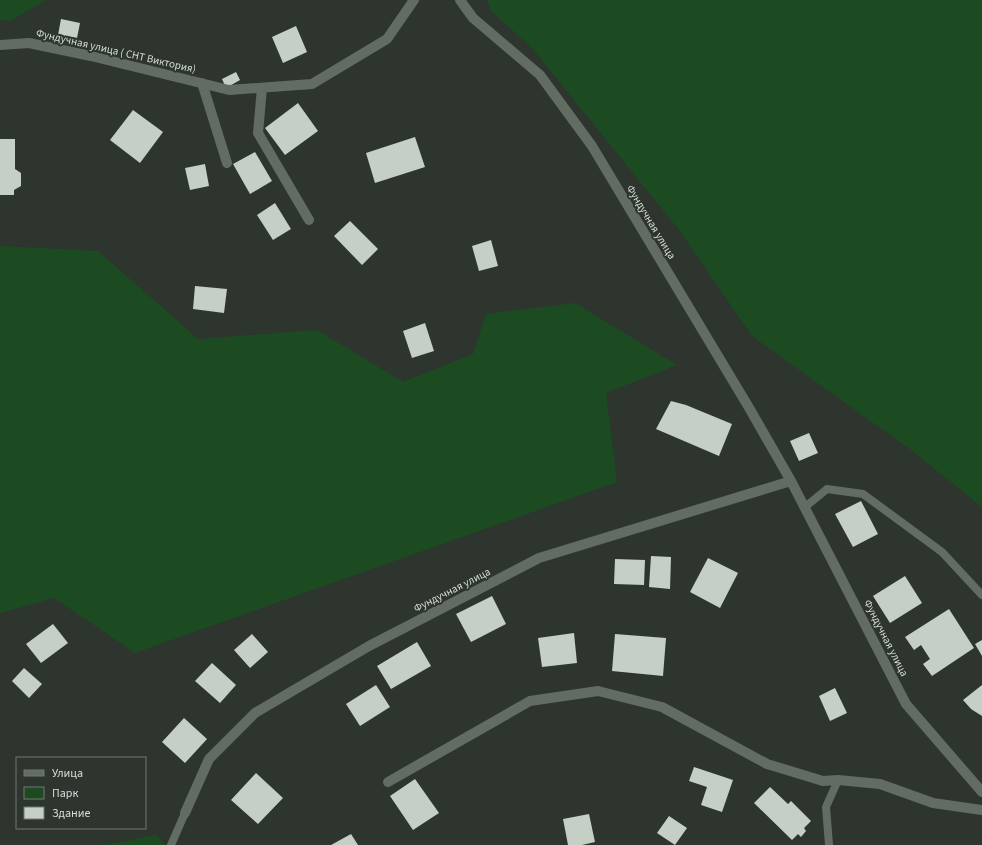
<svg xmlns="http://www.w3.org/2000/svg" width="982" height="845" font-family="'Source Sans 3',sans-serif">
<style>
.green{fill:#1c4b21}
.building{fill:#c6cfc6}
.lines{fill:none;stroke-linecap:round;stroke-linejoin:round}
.lane{stroke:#636c63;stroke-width:8}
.street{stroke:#636c63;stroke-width:10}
.labels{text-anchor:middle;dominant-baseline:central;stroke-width:4;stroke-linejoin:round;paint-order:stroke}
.street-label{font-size:11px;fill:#d7dcd8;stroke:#2e352e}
</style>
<rect width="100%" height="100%" fill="#2e352e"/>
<path class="green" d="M0 0H46L11 21 0 20Z
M487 0H982V507L911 450 752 336 679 230 532 48 491 11Z
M0 246 98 251 198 339 317 330 403 382 473 354 486 314 575 303 677 365 606 393 617 482 135 653 54 598 0 613Z
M156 835 166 845H104Z"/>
<path class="building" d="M61 19 80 23 77 38 58 35Z
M296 26 307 52 283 63 272 37Z
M236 72 240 80 226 88 222 79Z
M298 103 318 131 285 155 265 128Z
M133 110 163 132 140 163 110 140Z
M415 137 425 167 375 183 366 153Z
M0 139H15V169L21 173V186L14 190V195H0Z
M255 152 272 181 250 194 233 164Z
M205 164 209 186 190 190 185 168Z
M275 203 291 229 273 240 257 215Z
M350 221 378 249 362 265 334 236Z
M491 240 498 266 479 271 472 246Z
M195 286 227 289 224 313 193 309Z
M425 323 434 351 412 358 403 331Z
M671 401 686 405 732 424 719 456 656 429Z
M809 433 818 453 799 461 790 441Z
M861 501 878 534 853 547 835 514Z
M651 556 671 557 670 589 649 587Z
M708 558 738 573 720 608 690 592Z
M615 559 645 560 644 585 614 584Z
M905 576 922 603 890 623 873 596Z
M492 596 506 624 471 642 456 614Z
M949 609 974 648 932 676 923 664 930 659 921 645 914 650 905 637Z
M53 624 68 643 41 663 26 644Z
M574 633 577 663 542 667 538 638Z
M252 634 268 652 250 668 234 650Z
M615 634 666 638 663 676 612 671Z
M982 640V656L975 644Z
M417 642 431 666 391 689 377 666Z
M212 663 236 685 220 703 195 681Z
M24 668 42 684 29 698 12 681Z
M376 685 390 707 360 726 346 704Z
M982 685V716L971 709 963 700Z
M835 688 847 713 830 721 819 696Z
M184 718 207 739 185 763 162 742Z
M694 767 733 780 722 812 701 805 707 787 689 781Z
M256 773 283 798 258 824 231 800Z
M415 779 439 813 413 830 390 796Z
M770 787 788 804 791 801 811 821 804 828 806 831 801 837 798 834 792 840 754 803Z
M589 814 595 842 582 845H568L563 819Z
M669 816 687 828 675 845 657 833Z
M351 834 358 845H331Z"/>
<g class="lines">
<path class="lane" d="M805 507 827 489 863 494 942 552 982 595
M171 845 185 813
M829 845 826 807 838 780"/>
<path class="street" d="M460 0 473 18 540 75 592 146 748 406 791 481 906 704 982 792
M0 45 29 43 91 56 229 90 312 84 387 39 414 0
M202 83 227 163
M262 88 258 133 309 220
M388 782 530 701 598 691 662 707 767 764 823 781 838 780 880 784 933 803 982 810
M185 813 209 759 255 713 369 646 539 558 791 481"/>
</g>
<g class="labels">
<g class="street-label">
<text transform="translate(116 51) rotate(13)">Фундучная улица ( СНТ Виктория)</text>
<text transform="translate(651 222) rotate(59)">Фундучная улица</text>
<text transform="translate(452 590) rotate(-27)">Фундучная улица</text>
<text transform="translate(886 638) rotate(63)">Фундучная улица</text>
</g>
</g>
<rect x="16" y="757" width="130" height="72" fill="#2e352e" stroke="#727872"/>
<rect x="24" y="770" width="20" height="6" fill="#636c63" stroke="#727872"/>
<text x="52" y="777" font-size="12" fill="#d7dcd8">Улица</text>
<rect x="24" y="787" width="20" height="12" fill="#1c4b21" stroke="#727872"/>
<text x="52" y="797" font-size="12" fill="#d7dcd8">Парк</text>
<rect x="24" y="807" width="20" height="12" fill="#c6cfc6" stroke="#727872"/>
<text x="52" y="817" font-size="12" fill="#d7dcd8">Здание</text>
</svg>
